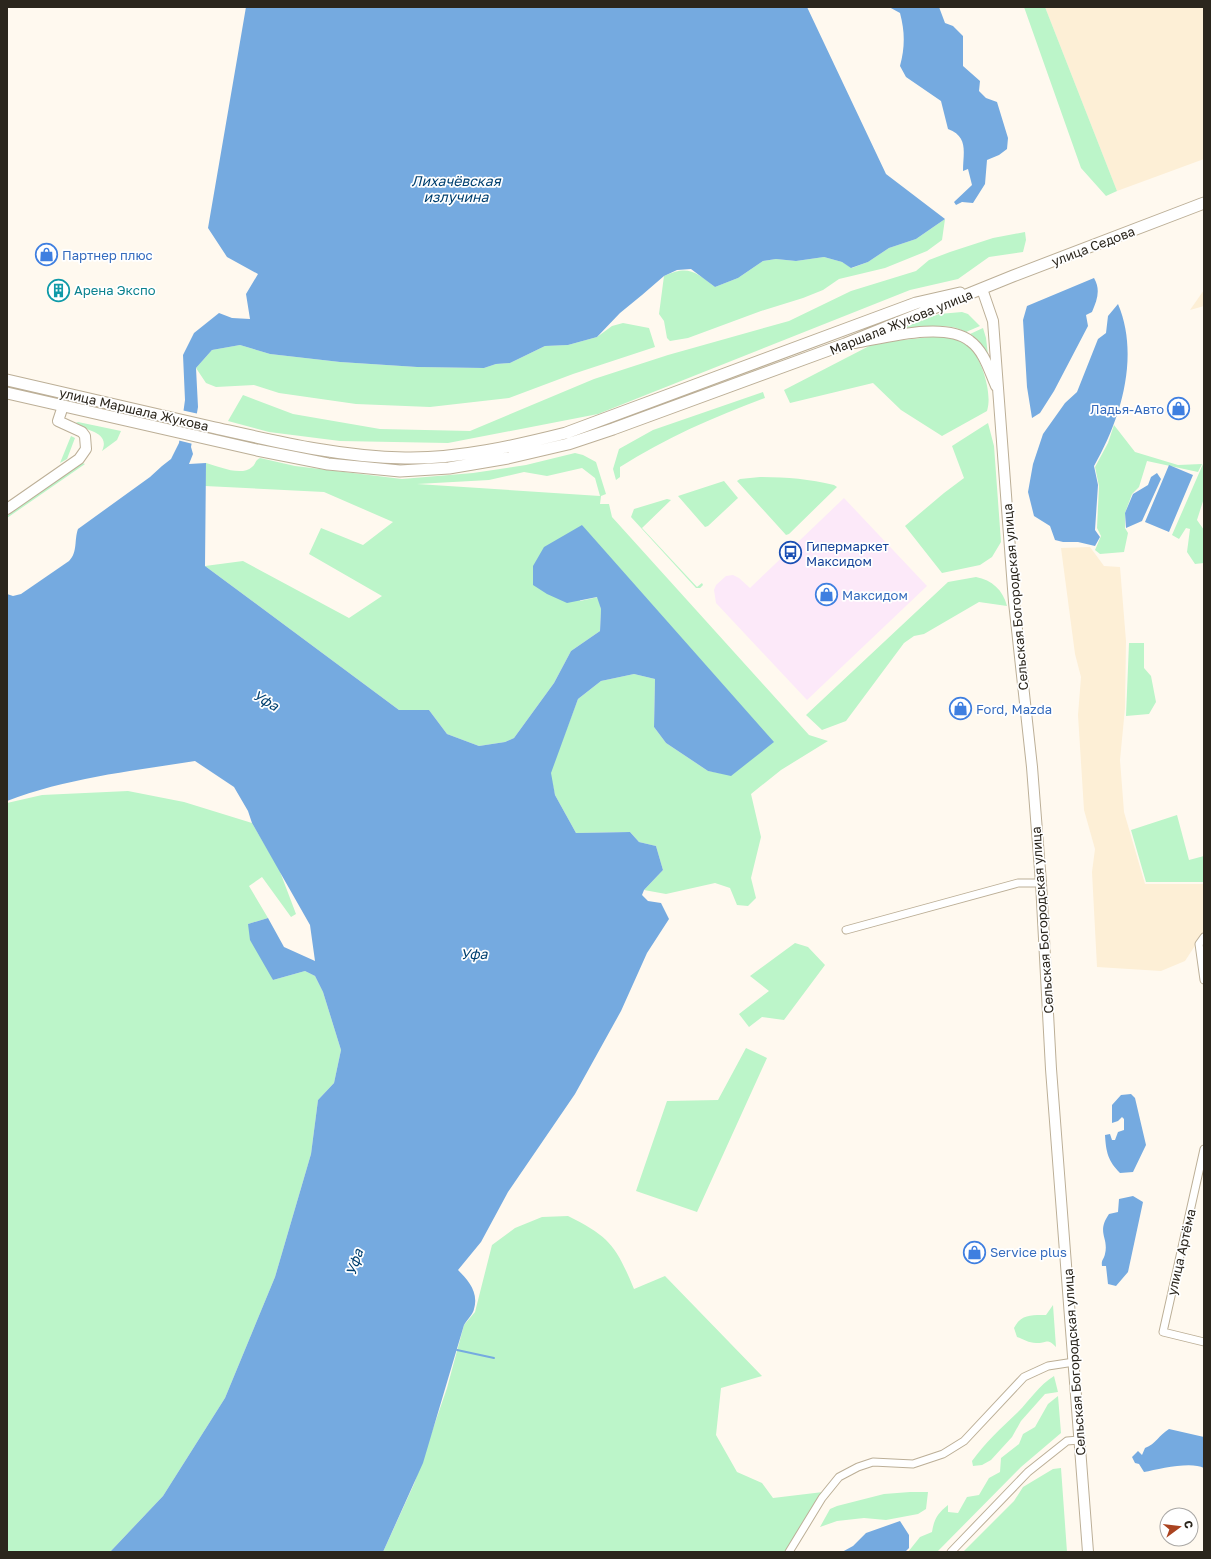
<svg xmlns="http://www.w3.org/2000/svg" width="1211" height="1559" font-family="'Golos Text',sans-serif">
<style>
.commercial{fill:#fce9f9}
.built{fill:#fdefd6}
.green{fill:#bcf5c9;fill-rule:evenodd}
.water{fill:#75aae0}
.pier{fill:#fff9ef}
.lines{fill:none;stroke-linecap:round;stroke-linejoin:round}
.stream{stroke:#75aae0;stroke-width:2}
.street-casing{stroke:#bcaf97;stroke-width:9}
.secondary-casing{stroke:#bcaf97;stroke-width:12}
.primary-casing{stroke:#bcaf97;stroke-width:13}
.street{stroke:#fff;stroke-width:7}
.secondary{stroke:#fff;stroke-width:10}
.primary{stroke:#fff;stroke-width:11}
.labels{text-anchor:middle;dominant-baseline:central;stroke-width:3.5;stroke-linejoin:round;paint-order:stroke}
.street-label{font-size:13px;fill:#2b261d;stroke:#fff}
.shop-label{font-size:13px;fill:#366cbe;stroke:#fff;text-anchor:start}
.culture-label{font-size:13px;fill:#0d838f;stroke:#fff;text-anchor:start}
.transit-label{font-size:13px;fill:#164399;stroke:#fff;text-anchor:start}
.water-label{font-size:14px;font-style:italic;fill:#004070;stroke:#fff}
</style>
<rect width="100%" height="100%" fill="#fff9ef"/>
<path class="commercial" d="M844 498 927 586 807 700 716 603 714 590 716 585 726 576 733 575 739 578 750 588Z"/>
<path class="built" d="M1045 7H1204V159L1117 191Z
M1204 290V306L1190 310Z
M1090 547 1104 566 1120 567 1126 641 1125 708 1120 760 1124 812 1145 884H1204V932L1185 961 1161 971 1097 967 1092 872 1095 849 1084 810 1078 715 1081 677 1075 654 1061 548Z"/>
<path class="green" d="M1024 7H1045L1117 191 1106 196 1081 168Z
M945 219 942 240 927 251 885 268 839 279 823 290 803 298 761 311 688 338 670 341 667 338 664 321 659 314 664 276C688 265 695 271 715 287L738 278 763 261 776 259 796 261 824 257 842 262 852 268 868 262 889 248 916 239Z
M1025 232 1026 240 1023 252 989 257 958 279 910 290 598 414 448 443 340 441 269 432 228 421 243 395 293 414 380 429 470 431 594 379 668 355 789 321 851 291 916 271 929 260 950 252 993 238Z
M962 312 968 314 980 326 966 332C947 321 919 328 897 330L939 314Z
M623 323 649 328 655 347 573 374 509 398 430 407 356 404 279 393 254 385 216 387 206 383 196 368 212 350 240 345 270 354 340 362 417 367 484 368 496 364 510 363 545 346 568 345 597 337 612 326Z
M983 328 986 338 988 355 978 340 970 334Z
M949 335C955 337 964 339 968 344 981 357 993 393 987 411L942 436 901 410 873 383 790 403 784 390 875 343Z
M763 392 765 398C714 417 666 438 620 467V477L616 480 613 469 619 449 653 430Z
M78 422 121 431 117 440 102 451C111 432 85 429 71 425Z
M988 423 994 446 1001 542 992 557 980 565 942 573 905 526 944 493 964 478 952 446Z
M1114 425 1135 452 1178 465 1202 464 1198 472 1147 461 1139 487 1132 494 1125 513V528L1128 533 1124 552 1100 554 1095 550 1101 536 1097 528 1099 486 1095 467 1108 443Z
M71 436 75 438 67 459 60 463Z
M575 453 583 455 596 462 606 494 601 496 600 504H609L612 517 809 735 828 741 781 770 751 794 761 837 751 878 756 898 748 906 737 905 730 888 715 883 666 894 644 890 663 870 656 846 639 842 630 832 576 833 555 795 550 773 578 699 601 681 634 674 655 679 654 727 666 743 708 771 731 775 582 525 580 601 598 597 601 609 600 631 571 651 554 683 514 738 505 742 479 746 447 734 429 710H399L205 566 243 561 349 618 382 596 309 554 321 528 363 545 393 522 324 492 205 486 206 463C218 466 241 477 252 467 256 464 255 460 260 458L295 466 402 479 473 473 526 465ZM582 468 595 478 600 496 417 484 489 480 524 472 547 476Z
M80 462 85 464 7 518V516Z
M1203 464 1204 498 1197 520 1204 530V563L1195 564 1187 552 1190 529 1186 528 1179 539 1172 535Z
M760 477C786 477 809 479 834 485L837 487 789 534 786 535 737 481 740 479Z
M724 481 738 498 708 526 705 527 678 496Z
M667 499 671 500 642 528 697 587 702 583 703 585 700 588H696L631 517 634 509Z
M976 577C992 580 1003 590 1007 606L979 602 924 634 914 636 904 643 846 721 822 730 806 715 948 582Z
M1129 643H1144V668L1151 676 1156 702 1149 714 1126 716Z
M128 791 184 802 252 823 279 869 296 914 291 917 262 877 249 886 268 918 248 924 273 980 305 971 315 976 323 992 341 1050 334 1083 318 1100 311 1154 275 1277 225 1398 163 1496 110 1552H7V803L42 795Z
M1177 815 1189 860 1204 856V882H1146L1131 830Z
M795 943 808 947 825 965 784 1020 762 1017 749 1027 739 1014 769 991 750 976Z
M746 1048 767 1058 697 1212 636 1191 667 1101 718 1100Z
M568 1216C610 1237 616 1246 634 1289L665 1276 762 1376 721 1388 716 1435 737 1472 762 1483 773 1498 823 1492 785 1552H383L414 1484 447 1388 464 1325 475 1312 492 1245 515 1228 542 1217Z
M1053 1305 1056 1347C1046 1337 1047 1344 1036 1343 1029 1343 1023 1339 1017 1337L1014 1328C1021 1314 1032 1315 1046 1315Z
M1054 1376 1058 1392 1045 1394 1021 1421 1012 1437 991 1460 982 1465 973 1466 972 1461C985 1443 1001 1428 1018 1412 1030 1400 1039 1385 1054 1376Z
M1058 1396 1061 1433 1021 1467 937 1552H908L920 1537 932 1532C934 1519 938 1513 948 1505V1512L958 1513 967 1497 979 1495 989 1478 1000 1472 1001 1458 1019 1444 1023 1434 1035 1427 1048 1404Z
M1061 1468 1067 1552H963L1014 1501 1023 1487 1053 1469Z
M910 1492H928L926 1509 918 1514 886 1520 864 1518 837 1521 820 1527 830 1509 837 1506 884 1494Z"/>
<path class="water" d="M246 7H807L886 174 945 219 916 239 889 248 868 262 851 268 842 262 824 257 796 261 776 259 763 261 738 278 715 287 691 269 677 270 664 276 642 295 620 313 597 337 568 345 545 346 510 363 496 364 484 368 417 367 340 362 270 354 240 345 212 350 196 368 198 407 191 447 193 454 189 464 206 463 205 566 399 710H429L447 734 479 746 505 742 514 738 554 683 571 651 600 631 601 609 597 597 567 603 547 594 533 585V566L544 547 582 525 774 742 731 776 708 771 666 743 654 727 655 679 634 674 601 681 578 699 551 773 555 795 576 833 630 832 639 842 656 846 663 870 644 890 642 895 648 901 661 903 669 919 647 953 621 1011 575 1094 508 1192 481 1242 458 1270C468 1280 479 1292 474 1309 473 1314 467 1320 464 1325L423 1463 383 1552H110L163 1496 225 1398 275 1277 311 1154 318 1100 334 1083 341 1050 323 992 315 976 305 971 273 980 250 940 248 924 268 918 284 947 315 961 310 925 252 823 248 811 234 787 195 761C132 771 67 778 7 801V594L13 596 21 594 69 561C78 552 74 540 78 529L150 477 162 466 171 459 179 443 185 400 183 355 194 333 219 313 232 318 250 319 246 294 258 274 227 257 208 228Z
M889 7H939L945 23 953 26 963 36V66L980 81 979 91 986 98 997 102 1008 138 1007 149 999 155 987 160 985 184 973 203 962 202 956 205 954 202 972 185 968 169 963 171C963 152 969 137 948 129L941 101 906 77 900 66C905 47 905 32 900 13Z
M1094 278C1101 290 1097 300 1092 312L1086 315 1088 326 1054 391 1040 413 1032 418 1027 387 1023 320 1027 306Z
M1118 304C1140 356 1121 419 1094 466L1098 485 1095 530 1100 537 1095 546 1078 542H1063L1055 540 1050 526 1034 516 1028 492 1033 464 1043 434 1065 403 1077 392 1098 339 1106 333 1108 316Z
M1169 465 1193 475 1169 532 1145 522Z
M1157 473 1161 479 1142 521 1126 528 1125 513 1133 494 1148 485 1151 477Z
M1131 1094 1135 1098 1146 1145 1133 1172 1120 1173C1108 1161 1106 1152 1105 1135L1110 1134 1112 1140H1115L1118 1132 1124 1130V1119L1122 1117 1118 1121 1112 1123V1105L1121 1095Z
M1133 1196 1143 1202 1128 1272 1116 1286 1108 1284 1106 1266H1102C1101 1260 1104 1259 1105 1254 1109 1237 1096 1233 1109 1214L1118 1212 1119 1199Z
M1169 1429 1204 1437V1468C1191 1461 1159 1469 1144 1472L1139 1464 1135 1463 1132 1457 1138 1451 1142 1455 1145 1448C1156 1444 1159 1435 1169 1429Z
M900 1521 909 1535V1548L905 1552H842L853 1546 866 1533Z"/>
<path class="pier" d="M181 410 199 414 193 444 177 440Z"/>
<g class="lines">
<path class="stream" d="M457 1350 494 1358"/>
<defs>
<path id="street" d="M846 930 1018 883H1041
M1204 937 1199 944 1204 980
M1204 1149 1163 1332 1204 1342
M789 1552 822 1498 839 1477 858 1467 873 1462 913 1464 943 1454 964 1441 1024 1377 1048 1366 1074 1362
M951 1552 1028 1472 1067 1441 1079 1440"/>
<path id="secondary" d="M982 289 993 321 1014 602 1032 767 1041 883 1051 1069 1088 1552
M855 343C884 338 945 321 970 341 984 351 989 370 996 386
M7 509 79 459 86 449 85 436 82 432 58 421 63 406"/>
<path id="primary" d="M7 380C75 396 143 411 211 427 274 441 339 457 405 458 459 459 514 446 566 433L916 303 960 293
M7 393 257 450 328 464 400 471 449 468 508 458 568 444 613 429 845 344 1013 276 1204 203"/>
</defs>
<use href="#street" class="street-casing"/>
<use href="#secondary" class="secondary-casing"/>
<use href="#primary" class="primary-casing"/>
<use href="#street" class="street"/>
<use href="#secondary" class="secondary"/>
<use href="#primary" class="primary"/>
</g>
<defs>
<symbol id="shop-ring" viewBox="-11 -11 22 22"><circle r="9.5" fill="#fff" stroke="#3f7fe0" stroke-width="1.5"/><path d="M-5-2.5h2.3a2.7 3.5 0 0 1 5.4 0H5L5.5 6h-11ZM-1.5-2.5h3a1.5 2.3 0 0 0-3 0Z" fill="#3f7fe0"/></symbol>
<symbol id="building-ring" viewBox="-11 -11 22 22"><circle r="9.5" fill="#fff" stroke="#0f9aa8" stroke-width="1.5"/><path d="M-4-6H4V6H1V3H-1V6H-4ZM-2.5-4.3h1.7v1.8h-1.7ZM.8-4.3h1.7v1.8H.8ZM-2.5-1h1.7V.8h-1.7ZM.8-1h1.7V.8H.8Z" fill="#0f9aa8"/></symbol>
<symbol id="bus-ring" viewBox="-11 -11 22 22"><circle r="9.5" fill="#fff" stroke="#1a4fb4" stroke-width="1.5"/><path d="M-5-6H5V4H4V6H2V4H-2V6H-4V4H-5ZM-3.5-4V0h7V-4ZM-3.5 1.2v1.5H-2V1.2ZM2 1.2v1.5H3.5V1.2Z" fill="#1a4fb4"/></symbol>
</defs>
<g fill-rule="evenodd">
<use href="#shop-ring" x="34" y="242" width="25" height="25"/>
<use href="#building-ring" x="46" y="278" width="25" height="25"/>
<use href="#shop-ring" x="1166" y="396" width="25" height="25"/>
<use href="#bus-ring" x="778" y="540" width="25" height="25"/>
<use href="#shop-ring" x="814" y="582" width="25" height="25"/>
<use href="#shop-ring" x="948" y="696" width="25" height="25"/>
<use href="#shop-ring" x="962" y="1240" width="25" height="25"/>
</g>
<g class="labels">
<g class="street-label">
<text transform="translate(1093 246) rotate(-21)">улица Седова</text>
<text transform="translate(901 322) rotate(-22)">Маршала Жукова улица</text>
<text transform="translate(134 409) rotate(13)">улица Маршала Жукова</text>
<text transform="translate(1015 597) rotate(-95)">Сельская Богородская улица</text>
<text transform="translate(1042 920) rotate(-94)">Сельская Богородская улица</text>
<text transform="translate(1181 1252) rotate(-77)">улица Артёма</text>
<text transform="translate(1074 1362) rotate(-94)">Сельская Богородская улица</text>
</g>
<g class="shop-label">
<text x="62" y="255">Партнер плюс</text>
<text x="1164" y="409" text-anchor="end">Ладья-Авто</text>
<text x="842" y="595">Максидом</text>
<text x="976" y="709">Ford, Mazda</text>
<text x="990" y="1252">Service plus</text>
</g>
<g class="culture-label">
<text x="74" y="290">Арена Экспо</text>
</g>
<g class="transit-label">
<text x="806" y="546">Гипермаркет<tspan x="806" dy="15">Максидом</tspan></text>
</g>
<g class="water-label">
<text x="456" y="180">Лихачёвская<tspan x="456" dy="16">излучина</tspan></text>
<text transform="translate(266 700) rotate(30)">Уфа</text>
<text x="474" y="953">Уфа</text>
<text transform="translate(354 1262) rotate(-72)">Уфа</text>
</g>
</g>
<rect width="1211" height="1559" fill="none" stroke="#2b261d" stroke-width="16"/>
<g transform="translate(1179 1527) rotate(75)"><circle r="19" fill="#ffffff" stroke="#aaa8a5"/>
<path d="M0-3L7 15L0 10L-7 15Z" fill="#aa4320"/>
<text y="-6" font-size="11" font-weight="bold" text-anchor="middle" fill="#2b261d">С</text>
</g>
</svg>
